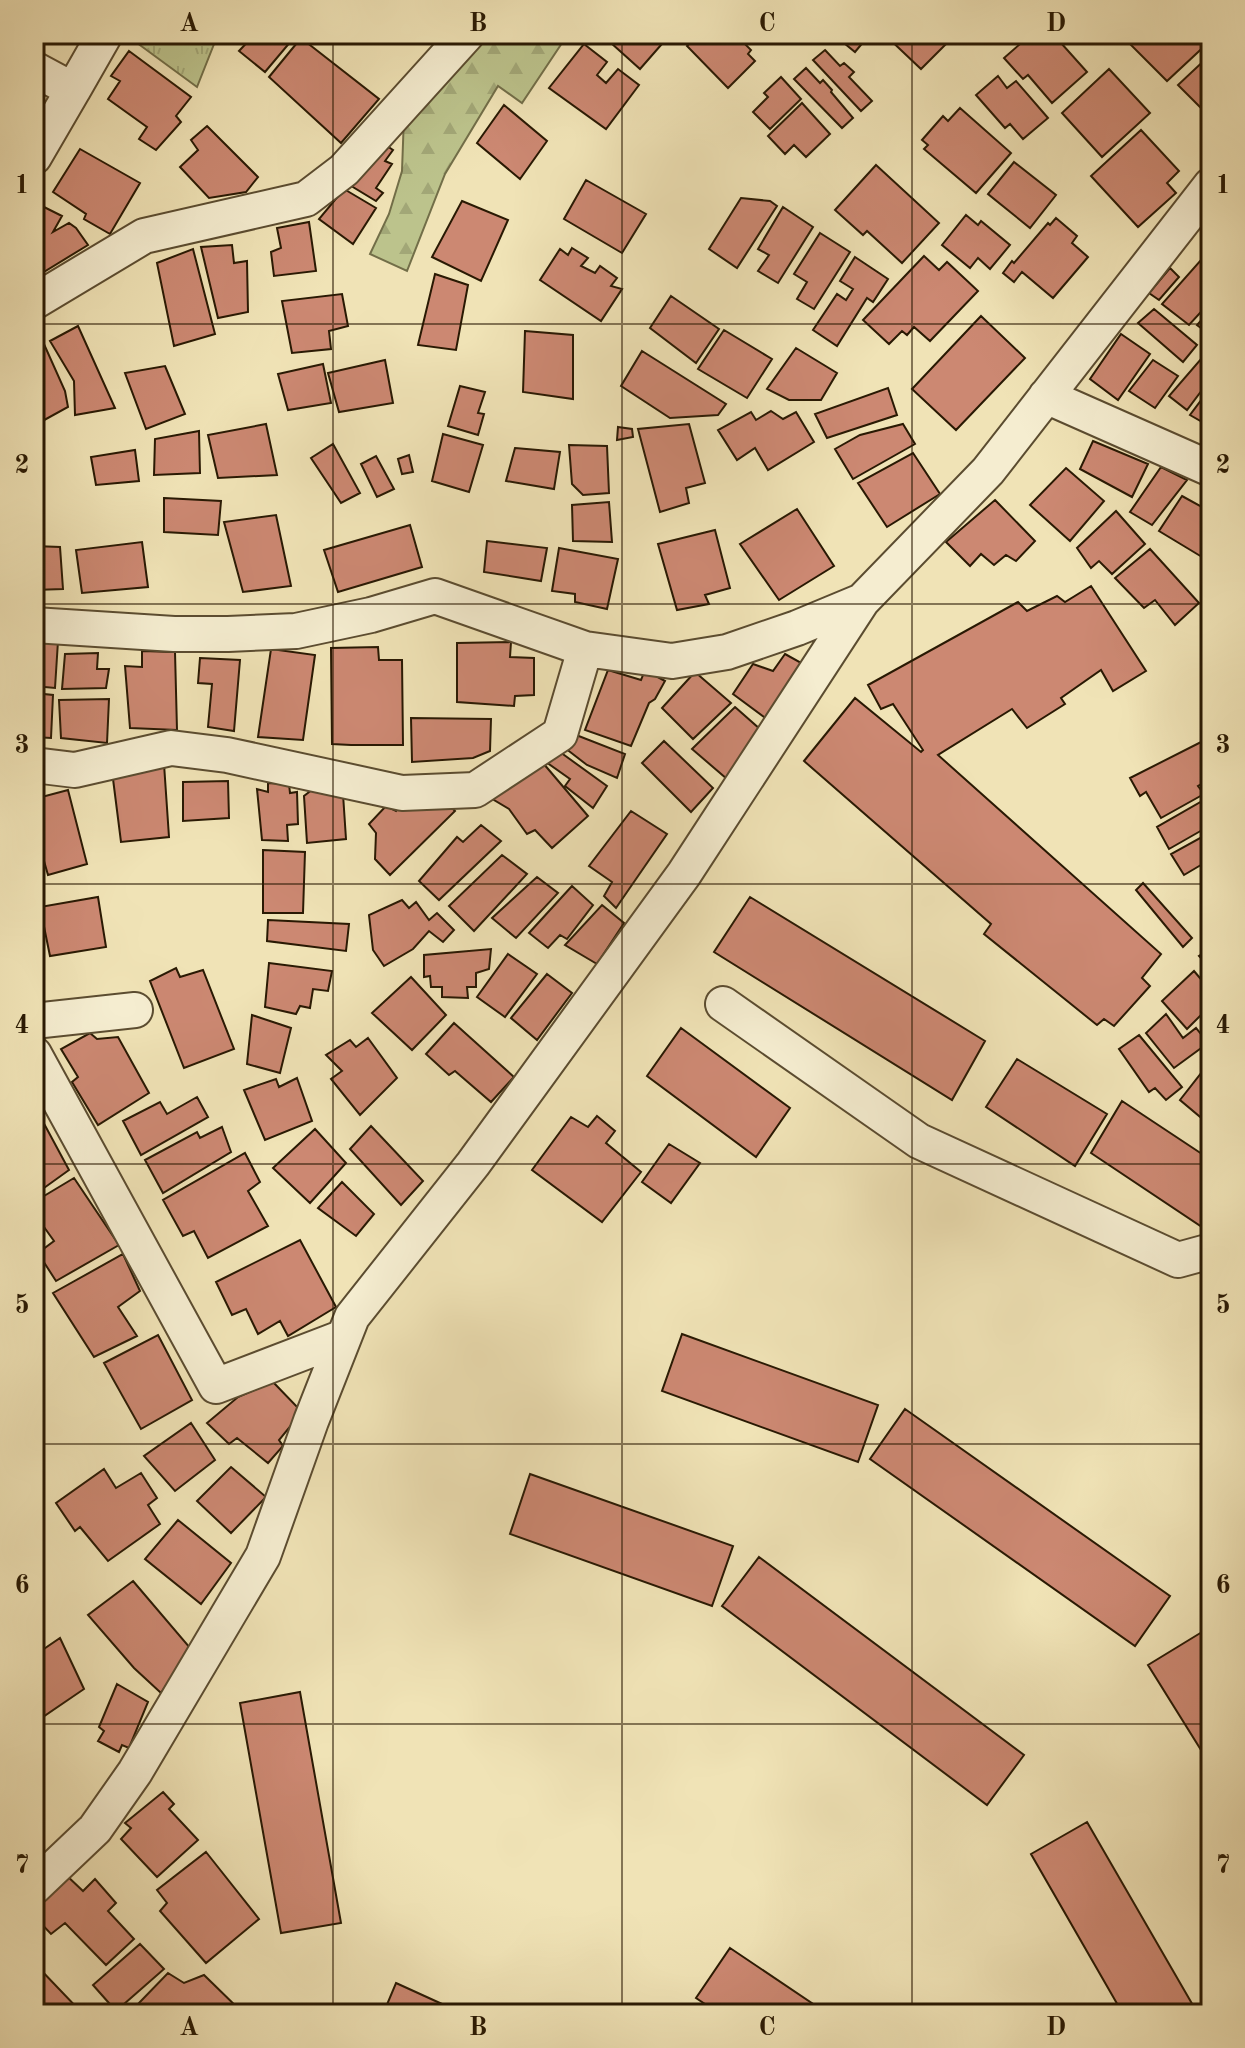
<svg xmlns="http://www.w3.org/2000/svg" width="1245" height="2048" font-family="'Old Standard TT',serif">
<style>
.grass{fill:url(#grass-tufts);stroke:#726e48;stroke-width:2}
.forest{fill:url(#forest-firs);stroke:#726e48;stroke-width:2}
.building{fill:#cc8872;stroke:#291903;stroke-width:2}
.lines{fill:none;stroke-linecap:round;stroke-linejoin:round}
.street-casing{stroke:#5b4c30;stroke-width:38}
.street{stroke:#f5edd0;stroke-width:34}
.grid{fill:none;stroke:#291903;stroke-width:2;stroke-opacity:0.55}
.neatline{fill:none;stroke:#291903;stroke-width:3}
.grid-label{font-size:26px;text-anchor:middle;font-weight:bold;fill:#291903}
</style>
<defs>
<pattern id="grass-tufts" width="24" height="20" patternUnits="userSpaceOnUse" patternTransform="scale(2)"><rect width="24" height="20" fill="#bcc38c"/><path d="M3 7l-1-3M5 7V3M7 7l1-3M15 17l-1-3M17 17v-4M19 17l1-3" fill="none" stroke="#a2a777"/></pattern>
<pattern id="forest-firs" width="22" height="20" patternUnits="userSpaceOnUse" patternTransform="scale(2)"><rect width="22" height="20" fill="#bcc38c"/><path d="M5 1l3.5 6h-7zM16 11l3.5 6h-7z" fill="#a2a777"/></pattern>
</defs>
<rect width="100%" height="100%" fill="#f0e3b6"/>
<filter id="stains"><feTurbulence type="fractalNoise" baseFrequency=".0025" numOctaves="4"/><feColorMatrix values="0 0 0 0 .2 0 0 0 0 .09 0 0 0 0 .02 0 0 0 .5 -.17"/></filter>
<radialGradient id="worn" r=".72"><stop offset=".6" stop-color="#630" stop-opacity="0"/><stop offset="1" stop-color="#630" stop-opacity=".3"/></radialGradient>
<path class="grass" d="M136 34H218L197 87 133 40Z"/>
<path class="forest" d="M481 34H568L522 103 498 86 445 174 407 271 370 254 389 214 402 171 404 116Z"/>
<path class="building" d="M255 34H297L265 72 239 51Z
M601 34H649L661 45 640 69Z
M699 34H735L751 50 748 54 755 61 728 88 687 46Z
M833 34H870L855 52Z
M884 34H953L955 35 921 69Z
M1025 34H1053L1087 72 1052 103 1028 75 1023 79 1004 58 1028 37Z
M1135 34H1211V40L1167 81 1128 42Z
M301 38 379 99 341 143 269 77Z
M584 44 607 62 597 75 606 83 618 69 639 85 606 129 549 88Z
M825 50 840 66 844 63 854 72 849 77 872 101 861 111 813 60Z
M129 51 191 97 176 116 181 122 156 150 139 139 147 127 108 99 120 81 111 76Z
M1211 54V118L1178 85Z
M806 68 820 83 823 80 832 90 831 92 853 118 842 128 794 79Z
M1109 69 1150 113 1102 157 1062 113Z
M998 76 1007 88 1016 81 1048 118 1023 139 1010 124 1005 128 976 95Z
M781 77 801 99 770 129 753 112 768 97 764 93Z
M802 103 830 134 806 157 794 145 785 154 768 136Z
M504 105 547 141 520 179 477 143Z
M960 108 1011 153 976 193 924 149 928 145 922 140 943 116 948 121Z
M207 126 258 177 246 192 209 198 180 167 198 150 191 140Z
M1141 130 1179 171 1167 183 1176 193 1138 227 1091 176Z
M381 142 393 150 385 161 392 164 376 188 383 193 376 201 348 184Z
M80 149 140 183 110 234 84 219 86 214 53 192Z
M1014 162 1056 195 1030 228 988 194Z
M876 165 939 223 902 263 867 231 863 235 835 210Z
M586 180 646 214 622 253 564 219Z
M344 189 376 208 353 244 319 219Z
M741 198 770 201 777 206 737 268 709 249Z
M462 201 508 220 481 281 432 257Z
M34 202 62 216 53 232 69 223 76 228 88 245 34 278Z
M783 207 813 227 778 283 758 271 769 255 758 249Z
M966 215 978 225 981 221 1010 245 990 269 978 258 970 268 942 245Z
M1056 218 1077 236 1072 243 1088 257 1053 298 1022 272 1014 282 1003 273 1012 261 1014 263 1048 223 1050 225Z
M309 222 316 271 274 276 271 252 281 248 277 228Z
M820 233 850 252 814 309 797 299 807 282 794 274Z
M232 245 234 263 247 261 248 312 218 318 201 247Z
M572 248 588 258 581 266 595 273 600 266 617 278 611 286 622 289 601 321 540 280 560 249 568 255Z
M193 249 215 334 174 346 157 263Z
M1209 251 1211 253V301L1189 325 1162 304Z
M924 256 939 270 947 262 978 291 930 341 914 327 907 335 902 331 889 344 863 320Z
M855 257 888 279 873 302 867 298 837 346 813 330 837 294 846 300 853 289 840 281Z
M1170 268 1179 277 1159 300 1149 293Z
M435 274 468 285 456 350 418 345Z
M342 294 348 326 329 331 331 349 292 353 282 301Z
M671 296 719 329 696 363 650 328Z
M1154 309 1197 345 1183 362 1138 323Z
M1211 309V332L1209 334 1197 325Z
M981 316 1025 358 956 430 912 389Z
M78 326 115 408 75 415 74 381 50 341Z
M724 330 772 359 747 398 698 369Z
M525 331 573 335V399L523 392Z
M39 333 65 391 68 407 37 424 34 418V335Z
M1121 334 1150 354 1118 400 1090 379Z
M796 348 837 373 821 400H789L767 389Z
M642 351 726 404 718 415 670 418 621 386Z
M1201 359 1211 365V378L1187 410 1169 396Z
M385 360 393 403 339 412 328 373Z
M1153 360 1178 376 1155 408 1129 391Z
M323 364 331 403 288 410 278 374Z
M165 366 185 414 146 429 125 373Z
M460 386 485 392 478 413 484 414 478 435 448 426Z
M1211 387V427L1190 415Z
M888 388 897 415 827 438 815 414Z
M771 411 783 419 796 412 814 442 768 470 755 448 737 460 718 430 751 412 756 420Z
M266 424 277 475 218 478 208 435Z
M689 424 705 483 686 488 689 503 660 512 638 429Z
M903 424 915 444 853 479 835 449 860 435Z
M618 427 632 429 633 437 617 440Z
M199 431 200 473 154 475 155 439Z
M443 434 483 445 469 492 432 481Z
M1093 441 1148 464 1132 497 1080 469Z
M333 444 360 493 341 503 311 458Z
M569 445 607 446 609 493 583 495 572 484Z
M515 448 560 452 554 489 506 481Z
M135 450 139 481 96 485 91 457Z
M913 453 940 494 887 527 858 483Z
M409 455 413 472 402 474 398 459Z
M376 456 394 489 377 497 361 464Z
M1161 467 1187 480 1152 525 1130 512Z
M1066 468 1104 501 1070 541 1030 505Z
M1182 496 1211 512V554L1207 560 1159 531Z
M164 498 221 501 218 535 164 532Z
M995 500 1035 541 1016 561 1006 555 994 565 981 554 970 566 946 542Z
M609 502 612 542 573 541 572 505Z
M797 509 834 566 779 600 740 544Z
M1116 511 1145 544 1112 574 1099 561 1091 568 1077 548Z
M276 515 291 586 243 592 224 522Z
M410 525 422 567 338 592 324 550Z
M715 530 730 588 705 595 709 604 677 610 658 544Z
M487 541 547 548 541 581 484 572Z
M142 542 148 587 82 593 76 550Z
M34 546 60 547 63 589 34 590Z
M559 548 618 559 607 609 575 602V594L552 591Z
M1150 549 1199 603 1175 625 1155 600 1144 608 1115 578Z
M1091 586 1146 671 1113 691 1101 670 1061 698 1065 704 1027 728 1012 709 938 755 1161 954 1142 978 1150 986 1114 1026 1104 1019 1097 1025 984 934 991 924 804 761 855 698 921 752 923 750 893 704 881 709 868 685 1018 602 1027 611 1057 596 1065 602Z
M34 641H58L55 688 34 686Z
M511 642 510 657 534 658V695L515 696 514 706 457 702V643Z
M378 647 379 660H402L403 745H351L332 744 331 648Z
M271 649 315 655 303 740 258 737Z
M142 651 175 652 177 730 130 728 125 666 142 667Z
M98 653 97 669H109L106 688 62 689 65 654Z
M785 654 805 665 768 720 733 694 753 664 773 671Z
M200 658 240 660 234 731 208 727 212 684 198 683Z
M608 670 641 680 645 670 665 681 655 699 649 703 631 746 585 730Z
M695 672 731 703 693 739 662 708Z
M34 693 53 695 51 738 34 737Z
M109 699 107 743 61 738 59 700Z
M735 707 761 730 727 779 692 749Z
M411 718 491 719 490 751 473 758 412 762Z
M571 733 625 754 617 778 587 765 565 748Z
M1211 737V778L1198 786 1204 794 1161 818 1146 792 1140 796 1130 778Z
M664 741 713 788 691 812 642 763Z
M560 752 607 786 593 808 565 786 570 779 546 762Z
M543 763 588 816 552 848 535 830 527 834 509 809 484 794Z
M164 764 169 837 121 842 112 771Z
M228 781 229 818 183 821V782Z
M268 783 289 784 290 793 297 792 298 824 287 825 288 841 262 840 257 789 268 792Z
M313 789 343 794 346 839 307 843 304 796Z
M68 790 87 864 48 875 34 826V799Z
M1211 796V825L1169 849 1157 827Z
M403 799 445 800 455 811 390 875 375 859 376 833 369 824 386 806 396 811Z
M631 811 667 834 616 908 604 896 612 882 589 866Z
M481 825 501 841 439 900 419 881 457 837 463 842Z
M1211 832V859L1184 875 1171 854Z
M263 850 305 852 303 913H263Z
M502 855 527 874 474 931 449 906Z
M537 877 558 893 516 938 492 918Z
M1143 883 1192 938 1183 947 1136 890Z
M572 886 593 905 567 939 560 935 548 948 529 933Z
M98 897 106 947 50 956 40 907Z
M750 897 985 1041 952 1100 714 952Z
M402 900 409 908 416 902 429 920 437 913 454 930 443 942 429 931 413 949 384 966 373 950 369 915Z
M602 905 624 923 597 964 565 945Z
M34 918 41 956 34 958Z
M268 920 349 924 346 951 267 941Z
M1211 948V969L1199 956Z
M491 949 489 969 476 973V987H467L468 998 442 997V987H431L430 976 424 977V955Z
M508 954 537 974 505 1017 477 997Z
M269 963 332 971 328 991 313 989 310 1008 300 1006 296 1014 265 1007Z
M176 968 180 977 203 970 234 1049 184 1068 150 981Z
M1194 971 1211 991V1005L1187 1029 1162 1001Z
M547 974 572 993 537 1040 511 1018Z
M411 977 446 1015 412 1050 372 1013Z
M1166 1014 1183 1038 1196 1028 1208 1043 1174 1068 1146 1033Z
M252 1015 291 1028 280 1073 247 1064Z
M454 1023 514 1077 491 1102 455 1071 449 1075 426 1054Z
M681 1028 790 1108 756 1157 647 1076Z
M90 1033 97 1039 118 1037 149 1093 98 1125 72 1082 78 1077 61 1049Z
M1139 1035 1182 1087 1166 1100 1155 1088 1149 1092 1119 1049Z
M368 1038 397 1078 360 1115 331 1079 342 1071 326 1055 350 1040 356 1047Z
M1017 1059 1107 1114 1075 1166 986 1107Z
M1202 1072 1211 1079V1126L1180 1100Z
M297 1078 312 1121 265 1140 244 1090 276 1079 279 1087Z
M197 1097 208 1117 141 1155 123 1121 160 1102 167 1114Z
M1122 1101 1211 1160V1226L1208 1231 1091 1153Z
M597 1116 615 1131 606 1143 641 1172 602 1222 532 1170 571 1117 588 1127Z
M41 1118 69 1170 44 1188 37 1180 34 1182V1123Z
M371 1126 423 1181 401 1205 350 1149Z
M222 1127 231 1152 163 1193 145 1160 197 1132 200 1138Z
M315 1129 346 1163 310 1203 273 1168Z
M669 1144 700 1163 671 1203 642 1182Z
M245 1153 260 1182 248 1191 268 1226 208 1258 194 1231 183 1236 163 1200Z
M74 1178 119 1245 56 1281 38 1253 54 1241 34 1213V1202Z
M342 1182 374 1214 356 1236 318 1208Z
M300 1240 336 1307 288 1336 280 1321 258 1334 246 1309 232 1315 216 1282Z
M123 1254 140 1291 118 1307 137 1336 94 1357 53 1293Z
M682 1334 878 1405 858 1462 662 1391Z
M158 1335 192 1400 141 1429 104 1363Z
M273 1382 302 1412 279 1440 283 1446 268 1463 237 1438 229 1444 207 1423 238 1397Z
M905 1409 1170 1596 1135 1646 870 1459Z
M191 1423 215 1460 175 1491 144 1456Z
M231 1467 266 1497 231 1533 197 1501Z
M104 1469 116 1488 141 1473 157 1498 148 1505 160 1524 108 1561 80 1527 75 1531 56 1503Z
M530 1474 733 1546 712 1606 510 1534Z
M178 1520 231 1563 201 1604 145 1559Z
M759 1557 1024 1755 987 1805 722 1606Z
M133 1581 191 1649 161 1693 134 1668 88 1615Z
M1202 1632 1211 1646V1766L1148 1665Z
M60 1638 84 1689 34 1723V1662L38 1659V1653Z
M117 1684 148 1702 129 1748 122 1745 119 1752 98 1741 104 1731 99 1727Z
M300 1692 341 1923 281 1933 240 1703Z
M163 1792 174 1804 169 1809 198 1840 157 1877 121 1839 131 1828 125 1823Z
M1087 1822 1198 2014H1123L1031 1854Z
M206 1852 259 1919 206 1963 160 1911 167 1903 157 1890Z
M65 1874 83 1891 95 1879 116 1903 108 1911 134 1939 106 1965 65 1923 51 1934 34 1916V1903Z
M140 1944 164 1969 116 2011 93 1985Z
M730 1948 828 2014H720L696 1998Z
M38 1967 83 2014H34V1971Z
M168 1973 184 1983 204 1975 244 2014H151L139 2003Z
M396 1983 464 2014H383Z"/>
<g class="lines">
<defs>
<path id="street" d="M34 69 73 90 34 157
M73 90 105 34
M34 302 144 236 306 199 344 170 467 34
M1046 396 1211 469
M34 625 174 634H228L296 631 371 615 435 596 585 649 672 661 727 652 797 628 862 601 988 471 1211 185
M34 765 75 770 171 748 227 755 402 793 475 790 560 734 585 649
M723 1004 919 1141 1178 1260 1211 1251
M34 1021 135 1010
M34 1054 216 1386 344 1337
M34 1887 95 1829 135 1772 263 1556 311 1421 352 1317 473 1164 684 874 862 601"/>
</defs>
<use href="#street" class="street-casing"/>
<use href="#street" class="street"/>
</g>
<path class="grid" d="M333 34V2014M622 34V2014M912 34V2014M34 324H1211M34 604H1211M34 884H1211M34 1164H1211M34 1444H1211M34 1724H1211"/>
<rect width="1245" height="2048" fill="none" stroke="#f0e3b6" stroke-width="88"/>
<rect x="44" y="44" width="1157" height="1960" class="neatline"/>
<g class="grid-label">
<text x="189" y="31">A</text>
<text x="478" y="31">B</text>
<text x="767" y="31">C</text>
<text x="1056" y="31">D</text>
<text x="22" y="193">1</text>
<text x="1223" y="193">1</text>
<text x="22" y="473">2</text>
<text x="1223" y="473">2</text>
<text x="22" y="753">3</text>
<text x="1223" y="753">3</text>
<text x="22" y="1033">4</text>
<text x="1223" y="1033">4</text>
<text x="22" y="1313">5</text>
<text x="1223" y="1313">5</text>
<text x="22" y="1593">6</text>
<text x="1223" y="1593">6</text>
<text x="22" y="1873">7</text>
<text x="1223" y="1873">7</text>
<text x="189" y="2035">A</text>
<text x="478" y="2035">B</text>
<text x="767" y="2035">C</text>
<text x="1056" y="2035">D</text>
</g>
<rect width="100%" height="100%" filter="url(#stains)"/>
<rect width="100%" height="100%" fill="url(#worn)"/>
</svg>
